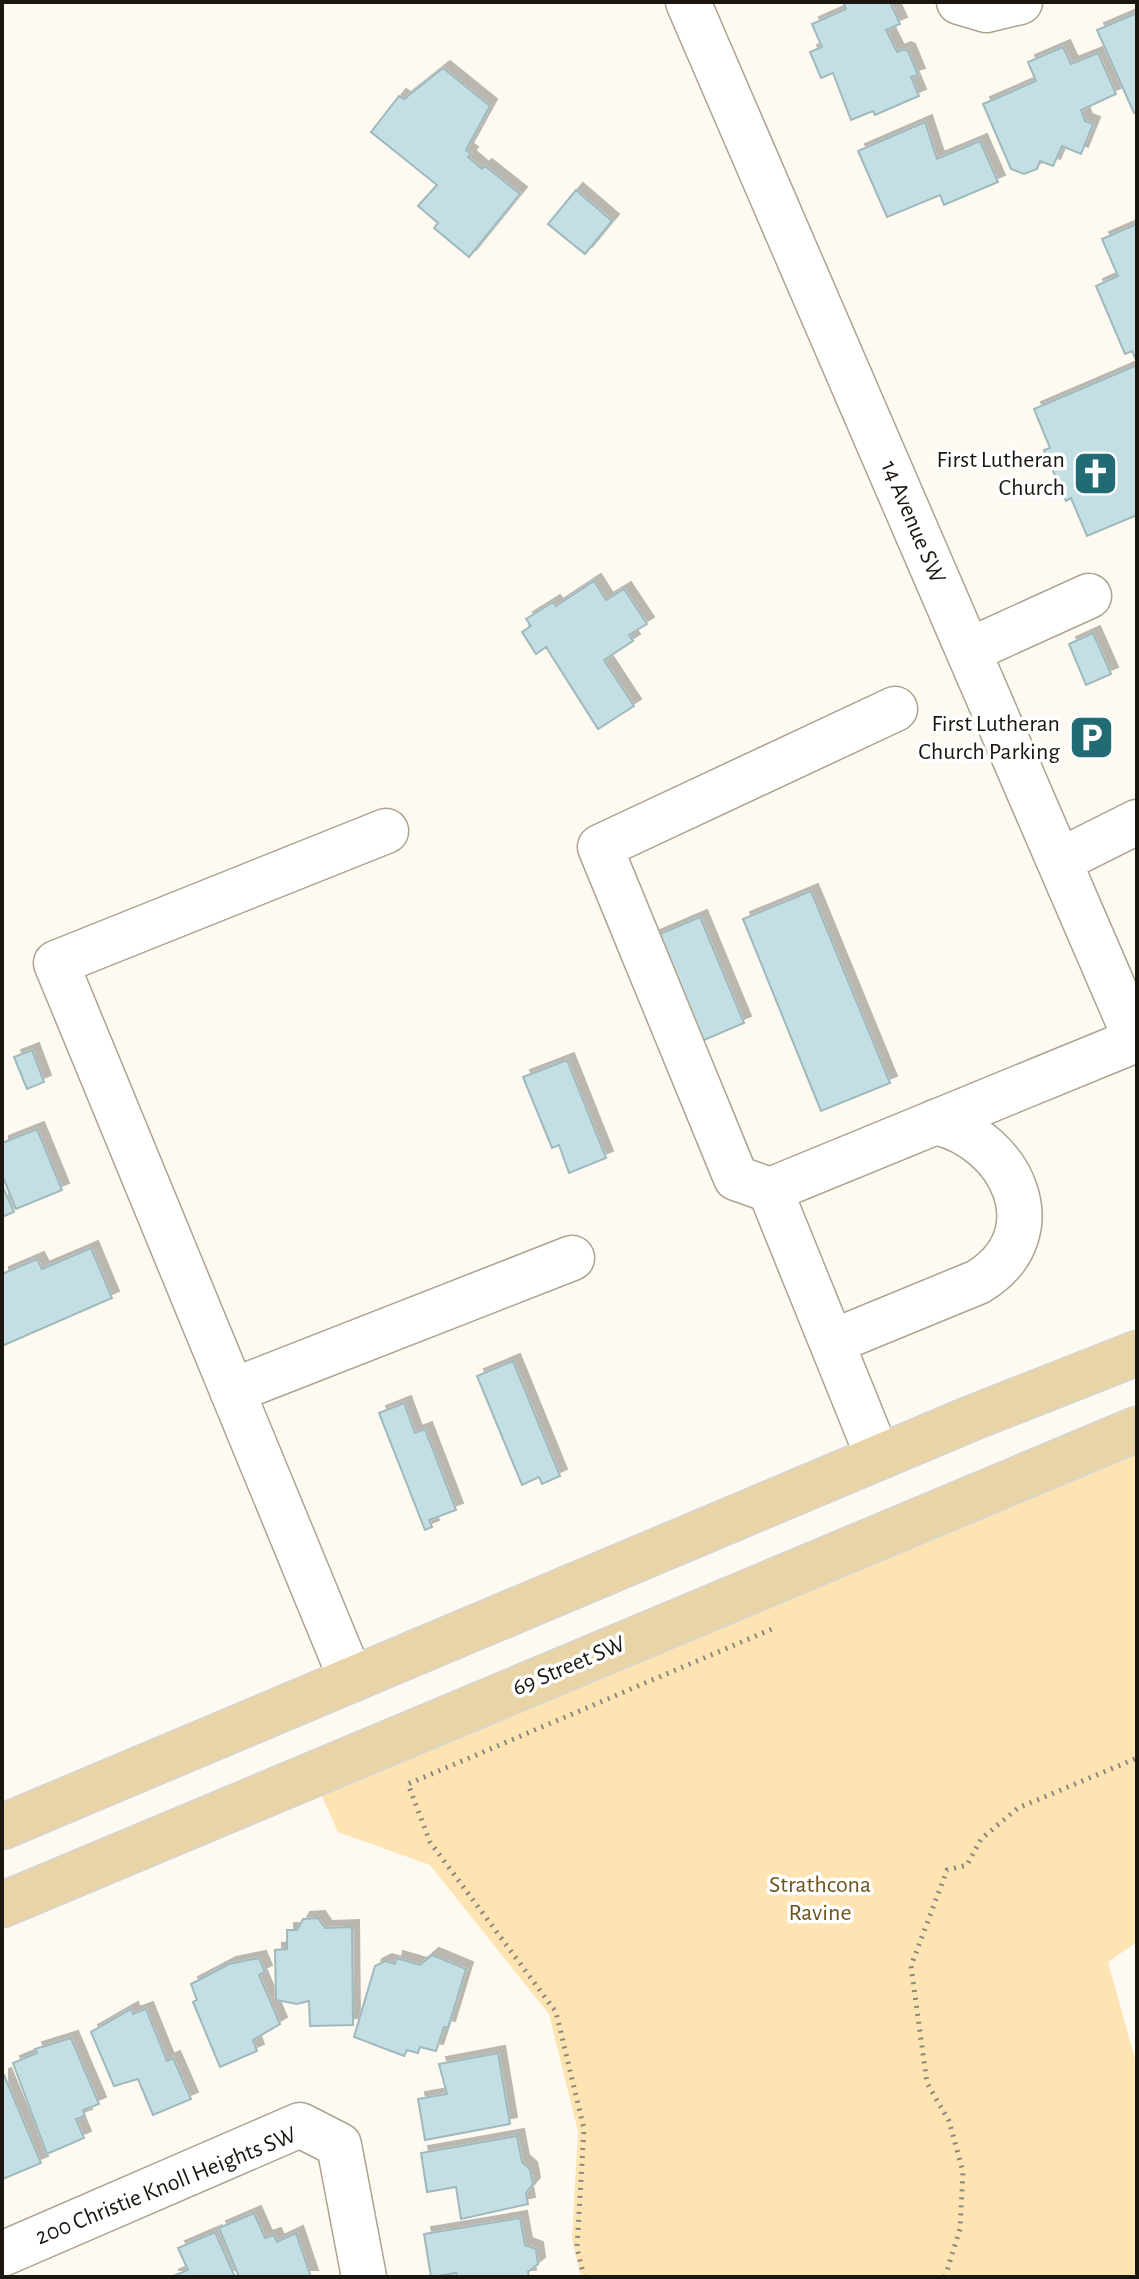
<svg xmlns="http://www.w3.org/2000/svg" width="1139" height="2279" font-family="'Alegreya Sans',sans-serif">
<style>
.green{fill:#fde4b2}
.building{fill:#c4dfe3;stroke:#9fb9bd;stroke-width:2;filter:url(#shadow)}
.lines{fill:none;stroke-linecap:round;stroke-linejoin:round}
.minor-casing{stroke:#ada490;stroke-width:47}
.major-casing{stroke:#d6d5d4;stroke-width:47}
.path{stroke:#8c8880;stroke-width:5;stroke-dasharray:2 6;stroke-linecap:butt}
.minor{stroke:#fff;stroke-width:44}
.major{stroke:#e9d4a8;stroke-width:44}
.labels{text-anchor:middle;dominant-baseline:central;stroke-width:7;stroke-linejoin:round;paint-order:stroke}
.poi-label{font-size:24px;fill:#1b1710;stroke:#fff;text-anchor:end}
.street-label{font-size:24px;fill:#1b1710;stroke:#fff}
.park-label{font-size:24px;fill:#6c541c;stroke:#fff}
</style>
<defs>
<filter id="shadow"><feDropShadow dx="7" dy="-7" stdDeviation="0" flood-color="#0004"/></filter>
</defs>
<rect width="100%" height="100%" fill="#fefaf2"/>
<path class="green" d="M1137 1445V1942L1108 1962 1137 2066V2277H581L572 2239 578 2131 549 2014 430 1865 338 1832 320 1792Z"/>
<path class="building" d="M843 2H890L900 24 886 30 897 52 904 49 908 51 918 75 911 77 919 96 875 115 873 111 851 120 833 73 821 78 810 52 822 47 812 24 846 9Z
M1137 13V112L1134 113 1097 30Z
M1063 47 1071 64 1098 53 1116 94 1081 110 1085 121 1093 124 1081 154 1062 146 1053 166 1040 161 1037 169 1024 174 1011 169 983 104 1036 81 1028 62Z
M443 68 490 106 466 150 471 154 468 157 482 169 485 166 520 194 469 257 434 228 438 223 418 206 437 185 371 132 399 96 404 99Z
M925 122 937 159 980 141 998 182 944 205 940 195 887 217 858 151Z
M576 190 612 221 585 254 548 224Z
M1137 224V362L1132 351 1125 354 1096 286 1118 276 1102 239Z
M1137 365V515L1087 536 1071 498 1066 501 1044 450 1050 448 1034 409Z
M594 581 606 600 624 589 647 624 629 635 633 641 604 660 634 706 598 729 546 647 536 654 522 632 531 626 526 619 553 602 556 606Z
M1093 633 1111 674 1086 685 1069 644Z
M811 891 890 1083 821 1111 743 919Z
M700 917 744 1023 697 1043 653 937Z
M32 1050 44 1082 27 1089 14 1057Z
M567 1060 606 1158 569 1173 559 1145 552 1148 523 1077Z
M37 1129 62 1190 16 1209 2 1175V1143Z
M2 1185 14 1212 2 1217Z
M91 1248 112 1298 2 1346V1274L37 1259 42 1269Z
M513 1361 560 1476 542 1484 539 1477 522 1485 477 1376Z
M404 1403 415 1433 425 1429 456 1510 429 1520 432 1527 425 1530 379 1413Z
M318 1918 325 1928 352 1927 353 2025 310 2026 309 2001 297 2004 276 2000 275 1950 287 1949V1930H297L303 1919Z
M432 1955 466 1969 448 2028 444 2027 436 2051 420 2047 418 2053 407 2050 404 2056 354 2037 375 1966 385 1961 395 1964 396 1958 420 1965Z
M259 1958 265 1972 259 1975 280 2024 253 2040 257 2051 220 2067 193 2002 197 2000 191 1984 229 1964Z
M131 2009 133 2014 146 2009 167 2061 173 2058 191 2099 153 2115 138 2079 114 2086 91 2032Z
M71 2038 99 2104 83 2110 85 2116 76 2119 84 2138 47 2154 13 2063 37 2053 35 2049Z
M498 2053 510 2124 425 2140 418 2099 447 2094 439 2064Z
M4 2075 41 2163 3 2179 2 2076Z
M517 2136 522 2162 530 2169 533 2184 526 2193 528 2204 461 2219 456 2187 427 2192 421 2153Z
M254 2213 265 2238 274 2235 277 2242 296 2233 311 2277H239L219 2228Z
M520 2218 525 2245 536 2249 538 2264 528 2272 529 2277H457L456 2273 431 2277 424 2234Z
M215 2232 235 2277H171L188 2270 178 2248Z"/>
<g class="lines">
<defs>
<path id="minor" d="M688 2 1137 1042
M959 2 986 10 1020 2
M968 651 1089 596
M1059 861 1137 822
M770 1190 736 1178 600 847 895 709
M832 1342 978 1282C1057 1234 1012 1139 935 1122
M232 1391 572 1258
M878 1457 770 1190 1136 1040
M351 1679 56 963 386 831
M2 2254 300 2125 339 2145 364 2277"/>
<path id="major" d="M2 1827 972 1418 1137 1353
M2 1905 1137 1429"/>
</defs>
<use href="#minor" class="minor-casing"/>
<use href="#major" class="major-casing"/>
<path class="path" d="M584 2277 577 2248 584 2129 556 2012 430 1842 408 1784 772 1629
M945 2277 960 2229 963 2172 949 2121 927 2083 911 1966 947 1870 967 1865 981 1839 1018 1808 1137 1758"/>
<use href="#minor" class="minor"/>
<use href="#major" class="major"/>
</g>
<defs>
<symbol id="church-square" viewBox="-11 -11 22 22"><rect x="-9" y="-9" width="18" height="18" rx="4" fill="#216b75" stroke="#fff"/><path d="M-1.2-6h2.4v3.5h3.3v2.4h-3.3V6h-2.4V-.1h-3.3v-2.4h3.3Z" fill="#fff"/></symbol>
<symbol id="parking-square" viewBox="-11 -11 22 22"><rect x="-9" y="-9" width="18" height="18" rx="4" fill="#216b75" stroke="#fff"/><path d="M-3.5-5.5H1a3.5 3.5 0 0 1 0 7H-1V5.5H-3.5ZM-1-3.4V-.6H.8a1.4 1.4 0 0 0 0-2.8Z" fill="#fff"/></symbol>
</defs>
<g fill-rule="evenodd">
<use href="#church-square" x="1070" y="448" width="51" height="51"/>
<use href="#parking-square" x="1066" y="712" width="51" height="51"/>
</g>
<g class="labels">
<g class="poi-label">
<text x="1065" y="460">First Lutheran<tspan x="1065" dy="28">Church</tspan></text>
<text x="1060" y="724">First Lutheran<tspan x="1060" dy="28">Church Parking</tspan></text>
</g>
<g class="street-label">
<text transform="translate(913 522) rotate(67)">14 Avenue SW</text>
<text transform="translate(569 1666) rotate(-23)">69 Street SW</text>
<text transform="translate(166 2186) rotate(-22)">200 Christie Knoll Heights SW</text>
</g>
<g class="park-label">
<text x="820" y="1885">Strathcona<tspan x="820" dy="28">Ravine</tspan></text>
</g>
</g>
<rect width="1139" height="2279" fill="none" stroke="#1b1710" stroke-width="8"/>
</svg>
